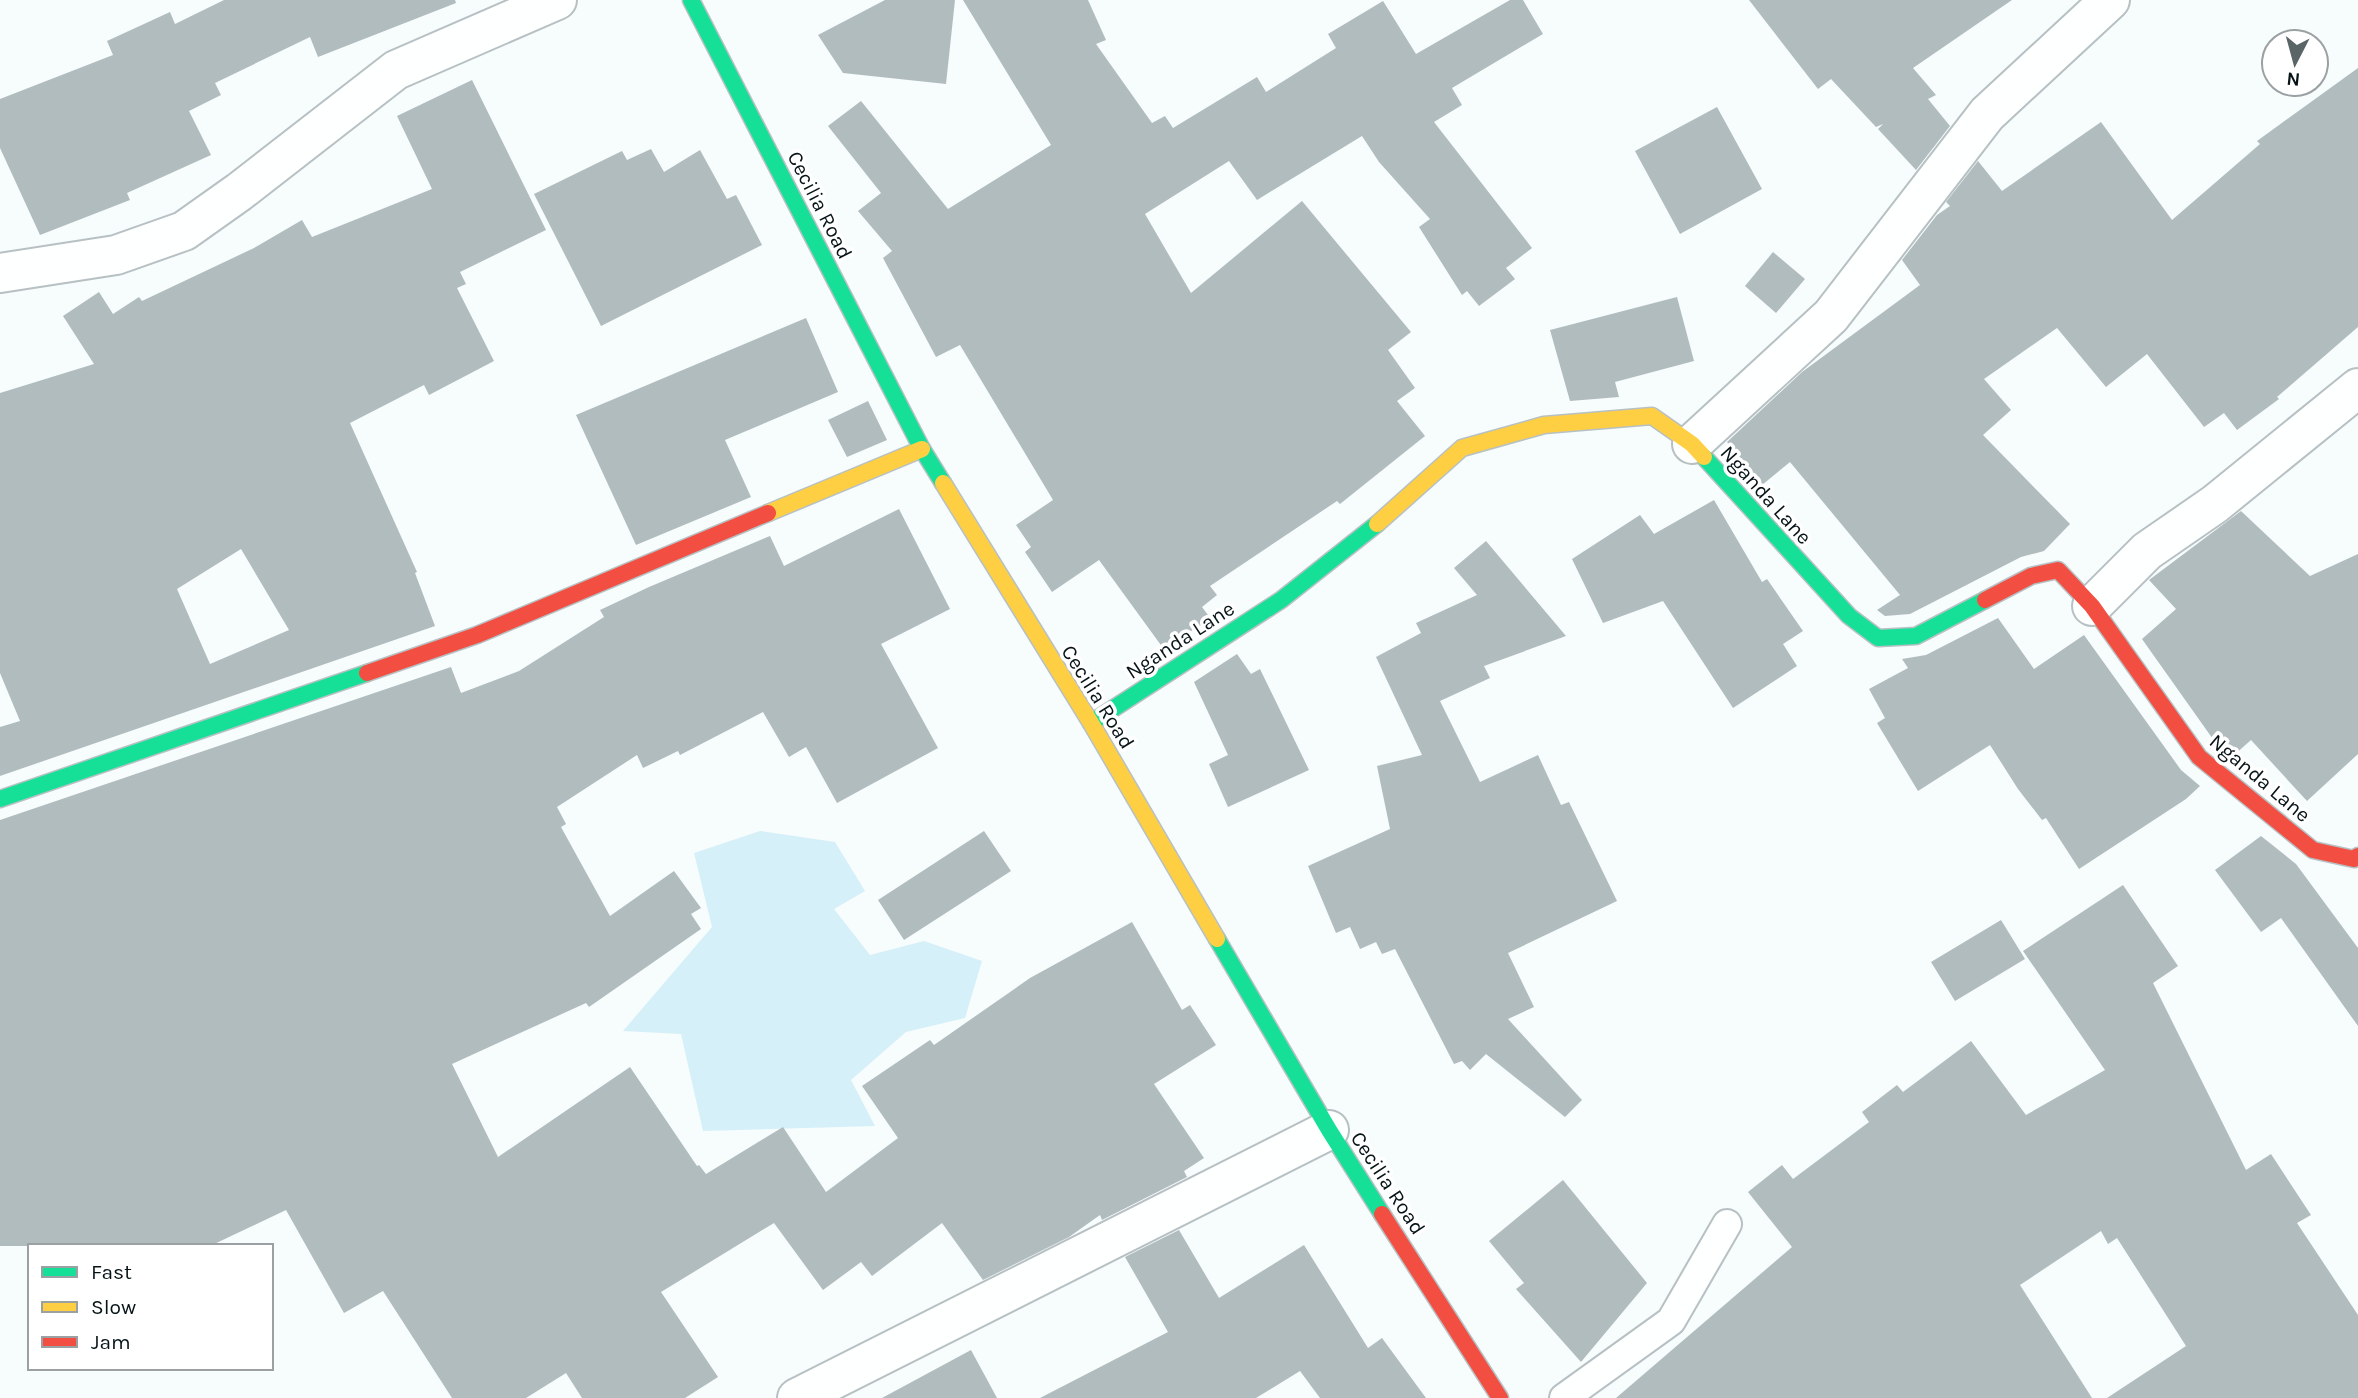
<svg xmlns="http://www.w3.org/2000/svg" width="2358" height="1398" font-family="Karla,sans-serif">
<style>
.green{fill:#d5f0f8}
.building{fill:#b1bcbf;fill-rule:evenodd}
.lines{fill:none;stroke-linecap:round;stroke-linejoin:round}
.lane-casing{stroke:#b7c0c3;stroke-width:32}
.street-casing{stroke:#b7c0c3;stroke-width:42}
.fast-casing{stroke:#b7c0c3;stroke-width:19}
.slow-casing{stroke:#b7c0c3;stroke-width:19}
.jam-casing{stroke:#b7c0c3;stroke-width:19}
.lane{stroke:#feffff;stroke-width:28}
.street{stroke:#feffff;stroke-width:38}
.fast{stroke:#16e098;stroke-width:16}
.slow{stroke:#ffcf43;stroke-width:16}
.jam{stroke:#f24e42;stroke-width:16}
.labels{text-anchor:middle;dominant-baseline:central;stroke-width:7;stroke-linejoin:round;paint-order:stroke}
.street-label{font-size:21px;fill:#061317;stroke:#fff}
</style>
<rect width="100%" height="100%" fill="#f7fcfd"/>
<path class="green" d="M760 831 835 842 865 891 834 909 870 955 924 941 982 961 965 1018 906 1032 851 1080 875 1126 703 1131 681 1034 623 1031 712 927 694 853Z"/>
<path class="building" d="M224 0H455L456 3 318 57 310 37 215 83 221 95 189 111 211 155 127 193 130 200 40 235 0 148V99L113 55 107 41 170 12 175 24Z
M885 0H955L946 84 843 73 818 35Z
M963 0H1088L1106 40 1096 44 1152 123 1165 116 1173 128 1257 77 1266 92 1336 48 1328 34 1383 1 1416 54 1510 0H1523L1543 34 1452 88 1462 105 1434 122 1532 248 1506 268 1515 279 1479 306 1467 291 1462 295 1419 227 1430 219 1379 162 1362 136 1257 200 1229 161 1145 214 1191 293 1302 201 1411 332 1388 350 1415 388 1397 401 1425 436 1340 504 1337 501 1210 586 1217 595 1202 607 1211 619 1163 648 1099 560 1052 592 1025 552 1031 547 1016 525 1053 500 960 345 936 357 883 258 892 251 858 211 881 193 828 126 861 101 948 209 1051 145Z
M1749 0H2012L1913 68 1936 95 1928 99 1950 126 1916 170 1878 129 1883 124 1876 127 1831 79 1818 89Z
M2358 68V327L2277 397 2279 399 2237 430 2224 413 2204 427 2147 354 2106 387 2057 328 1984 379 2011 410 1983 435 2070 524 2044 551 2021 557 1910 614 1885 616 1877 610 1900 595 1790 462 1762 485 1727 442 1802 372 1920 285 1902 260 1937 215 1950 206 1946 202 1978 161 2002 191 2101 122 2172 220 2260 144 2257 141Z
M472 80 546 230 460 272 466 284 457 288 494 361 429 395 424 385 350 423 417 572 415 573 435 626 0 776V727L20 721 0 673V393L94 364 63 316 99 292 113 314 139 297 142 301 254 248 302 220 312 237 432 189 397 116ZM241 549 289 630 210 664 177 589Z
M1717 107 1762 189 1680 234 1635 151Z
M651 149 664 172 700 150 727 199 736 195 762 245 601 326 534 194 622 151 627 160Z
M1773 252 1805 279 1776 313 1745 286Z
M1677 297 1694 361 1615 382 1619 397 1570 401 1550 330Z
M806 318 838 392 725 440 751 497 636 545 576 415Z
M868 401 887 440 847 457 828 420Z
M1714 500 1762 582 1767 579 1803 631 1783 644 1797 666 1733 708 1663 601 1603 623 1572 559 1640 515 1654 534Z
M899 509 950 609 881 644 938 748 837 803 806 747 789 757 763 712 680 755 678 751 643 768 637 755 557 807 566 824 561 827 610 916 674 871 701 908 691 914 701 929 589 1007 586 1003 452 1064 498 1157 630 1067 697 1166 699 1165 706 1174 783 1127 826 1192 898 1138 862 1086 930 1040 934 1045 1030 978 1132 922 1182 1010 1190 1005 1216 1045 1154 1084 1204 1158 1184 1171 1187 1177 1102 1220 1100 1215 1069 1237 983 1280 942 1223 872 1276 861 1262 823 1290 774 1223 661 1292 718 1377 685 1398H582L566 1373 526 1398H452L383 1291 344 1313 286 1210 210 1246H0V820L451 667 461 693 519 671 604 617 600 610 649 587 770 536 784 566Z
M2241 511 2310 576 2358 554V754L2307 801 2251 740 2233 756 2215 742 2142 639 2176 609 2149 580Z
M1486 541 1566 636 1484 666 1490 678 1440 701 1480 782 1538 755 1561 805 1569 802 1617 901 1508 953 1534 1007 1508 1019 1582 1100 1565 1117 1486 1054 1470 1070 1462 1061 1454 1064 1395 949 1382 954 1376 942 1360 949 1350 927 1336 933 1308 866 1390 829 1377 766 1422 755 1376 657 1421 633 1416 623 1477 595 1454 568Z
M1998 618 2034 669 2084 635 2181 770 2200 786 2186 799 2079 869 2046 818 2042 820 2018 789 1990 745 1918 791 1877 723 1885 718 1869 689 1908 668 1902 659 1926 655Z
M1237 654 1251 674 1260 669 1309 770 1228 807 1209 764 1228 755 1194 682Z
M984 831 1011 871 904 940 878 900Z
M2261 836 2296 864 2358 948V1026L2281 918 2261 932 2215 870Z
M2123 885 2178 966 2153 983 2246 1170 2271 1154 2311 1215 2297 1223 2358 1315V1398H2107L2186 1346 2117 1238 2108 1244 2101 1231 2020 1285 2092 1398H1616L1792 1247 1748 1192 1782 1165 1793 1179 1869 1122 1862 1112 1897 1085 1903 1092 1971 1041 2026 1115 2105 1070 2023 951Z
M2001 920 2025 959 1955 1001 1931 962Z
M1563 1180 1647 1283 1581 1362 1516 1289 1524 1283 1489 1241Z
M1179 1230 1219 1298 1304 1245 1368 1348 1382 1338 1426 1398H1320L1300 1371 1256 1398H1040L1168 1332 1125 1257Z
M971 1350 997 1398H882Z"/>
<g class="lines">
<defs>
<path id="lane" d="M1564 1398 1671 1321 1727 1224"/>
<path id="street" d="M0 273 116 255 184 231 239 192 396 70 557 0
M1692 444 1831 316 1987 114 2110 0
M2092 606 2147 551 2215 504 2358 388
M797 1398 1329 1130"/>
<path id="fast" d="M691 0 922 449 943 483
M1704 457 1849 616 1878 638 1916 636 1985 600
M1091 723 1281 600 1377 524
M0 799 367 673
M1217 939 1329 1130 1382 1214"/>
<path id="slow" d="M943 483 1091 723 1217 939
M768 513 922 449
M1377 524 1462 448 1544 425 1652 416 1692 444 1704 457"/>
<path id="jam" d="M1985 600 2031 576 2058 570 2092 606 2199 757 2313 850 2354 859 2358 856
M367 673 477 635 768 513
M1382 1214 1500 1398"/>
</defs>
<use href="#lane" class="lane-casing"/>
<use href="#street" class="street-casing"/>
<use href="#fast" class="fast-casing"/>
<use href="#slow" class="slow-casing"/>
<use href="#jam" class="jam-casing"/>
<use href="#lane" class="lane"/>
<use href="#street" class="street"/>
<use href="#fast" class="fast"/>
<use href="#slow" class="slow"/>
<use href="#jam" class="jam"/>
</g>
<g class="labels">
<g class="street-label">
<text transform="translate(820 205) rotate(63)">Cecilia Road</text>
<text transform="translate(1766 495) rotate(48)">Nganda Lane</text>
<text transform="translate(1180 640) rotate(-33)">Nganda Lane</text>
<text transform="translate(1098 697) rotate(58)">Cecilia Road</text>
<text transform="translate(2260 778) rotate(40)">Nganda Lane</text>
<text transform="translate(1388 1183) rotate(57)">Cecilia Road</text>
</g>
</g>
<rect x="28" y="1244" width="245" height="126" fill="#ffffff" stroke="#9ba1a2" stroke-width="2"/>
<rect x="42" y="1267" width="35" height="10" fill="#16e098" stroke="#9ba1a2" stroke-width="2"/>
<text x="91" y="1279" font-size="21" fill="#061317">Fast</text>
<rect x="42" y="1302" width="35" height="10" fill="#ffcf43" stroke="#9ba1a2" stroke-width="2"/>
<text x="91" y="1314" font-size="21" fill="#061317">Slow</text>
<rect x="42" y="1337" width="35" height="10" fill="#f24e42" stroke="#9ba1a2" stroke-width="2"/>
<text x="91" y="1349" font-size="21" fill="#061317">Jam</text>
<g transform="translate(2295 63) rotate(186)"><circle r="33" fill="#ffffff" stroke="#9ba1a2" stroke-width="2"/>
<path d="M0-5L12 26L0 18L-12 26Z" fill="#5a6568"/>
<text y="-10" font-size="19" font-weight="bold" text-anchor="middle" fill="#061317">N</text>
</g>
</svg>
